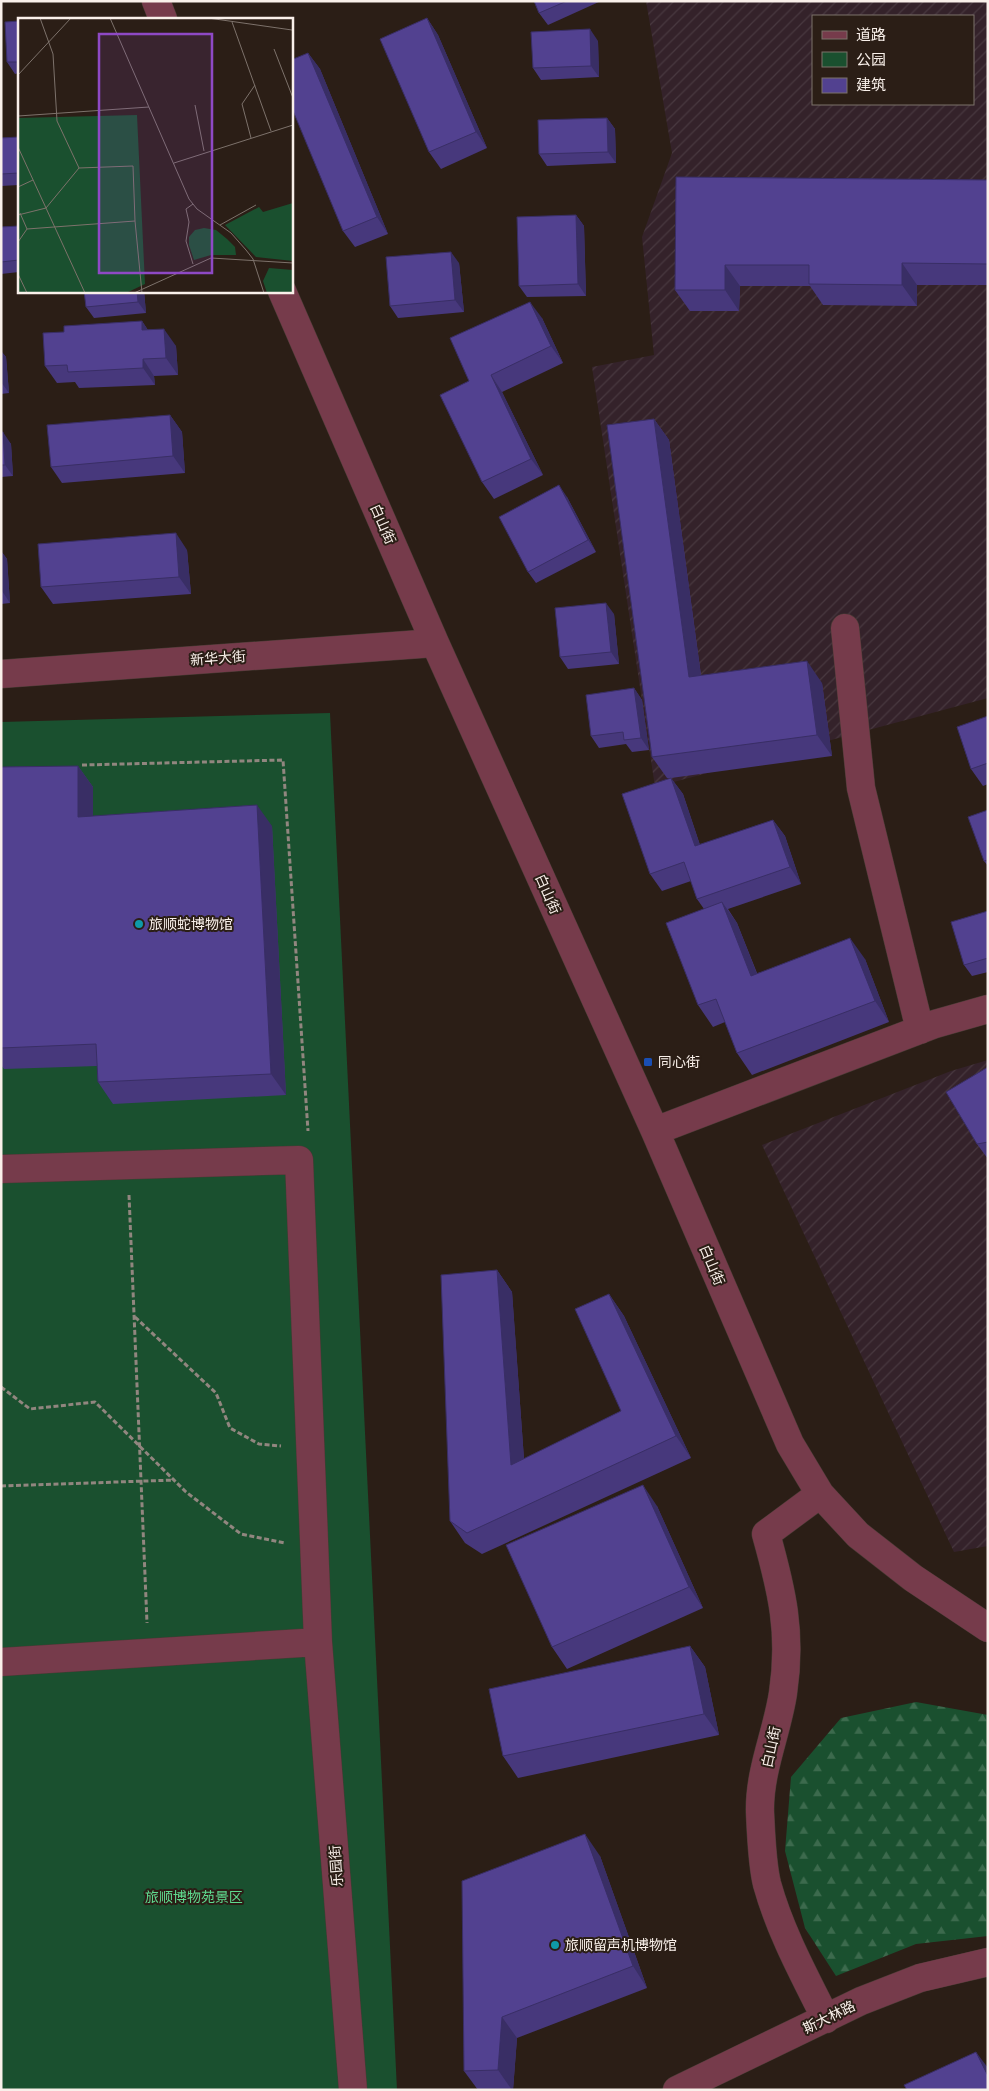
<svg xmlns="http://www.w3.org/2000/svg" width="989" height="2091" font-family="Montserrat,'Noto Sans SC',sans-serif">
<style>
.industrial{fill:url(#industrial-furrows);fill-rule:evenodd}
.green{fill:#1a502f}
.forest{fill:url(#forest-firs)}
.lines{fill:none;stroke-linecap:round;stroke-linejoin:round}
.minor-casing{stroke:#483b34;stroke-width:29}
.path{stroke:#91867f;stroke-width:3;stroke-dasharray:5 2.5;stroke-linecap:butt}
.minor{stroke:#763b4b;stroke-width:28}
.wall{fill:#47387c}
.shaded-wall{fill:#392e65}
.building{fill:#524190;stroke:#392e65}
.culture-dot{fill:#0f9aa8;stroke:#2b1e16;stroke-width:2}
.transit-dot{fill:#1a4fb4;stroke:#2b1e16;stroke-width:2}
.labels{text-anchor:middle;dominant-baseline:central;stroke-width:4;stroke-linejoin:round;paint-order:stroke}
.street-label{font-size:14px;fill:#f9f0ea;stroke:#2b1e16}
.poi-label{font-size:14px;fill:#f9f0ea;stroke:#2b1e16;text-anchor:start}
.park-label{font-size:14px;fill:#5fdb8f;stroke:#2b1e16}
.inset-road{fill:none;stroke:#7d726b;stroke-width:1}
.view{fill:#8e49c5;fill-opacity:0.15;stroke:#8e49c5;stroke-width:2.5}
.inset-edge{fill:none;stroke:#f9f0ea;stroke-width:2.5}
</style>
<defs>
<pattern id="industrial-furrows" width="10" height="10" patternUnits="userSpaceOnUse" patternTransform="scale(1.25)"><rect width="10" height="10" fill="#34222a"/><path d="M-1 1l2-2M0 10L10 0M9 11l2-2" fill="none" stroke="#48383f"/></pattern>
<pattern id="forest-firs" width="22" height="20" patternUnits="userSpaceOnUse" patternTransform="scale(1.25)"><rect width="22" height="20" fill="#1a502f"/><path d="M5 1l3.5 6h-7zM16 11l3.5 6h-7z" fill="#3c6a4d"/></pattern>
</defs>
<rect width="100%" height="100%" fill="#2b1e16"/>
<path class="industrial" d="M646 1H988V698L655 787 592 367 654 355 642 237 672 153ZM813 16H973V104H813Z
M988 1060V1546L954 1552 762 1145 951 1071Z"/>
<path class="green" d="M330 713 397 2090H1V722Z"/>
<path class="forest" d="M916 1702 988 1715V1936L916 1944 836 1976 805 1928 785 1851 791 1777 841 1718Z"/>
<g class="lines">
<defs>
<path id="minor" d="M156 1 163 19
M282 291 435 643 655 1131 790 1444 820 1494 858 1535 913 1578 988 1628
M845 628 861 788 920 1030
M1 674 435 643
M655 1131 935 1024 988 1009
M1 1169 299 1160 318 1642 1 1662
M820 1494 766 1534C782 1591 792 1633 783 1693 777 1733 759 1771 760 1812 761 1833 762 1864 767 1884 780 1931 804 1975 826 2019
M318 1642 353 2090
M677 2090 861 2001 920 1978 988 1962"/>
</defs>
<use href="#minor" class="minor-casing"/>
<path class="path" d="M82 765 283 760 308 1131
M129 1195 147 1623
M135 1317 216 1393 230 1428 259 1444 281 1446
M1 1387 30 1409 95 1402 186 1492 241 1534 285 1543
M1 1486 175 1480"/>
<use href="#minor" class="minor"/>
</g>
<path class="wall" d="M534 1H601L548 25 539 13Z
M427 18 438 35 487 148 441 169 429 152Z
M19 21V73L15 74 7 62Z
M598 41 599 77 541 80 533 68Z
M308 53 320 69 388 234 355 247 343 231Z
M607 118 615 129 616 163 547 166 539 154Z
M19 137V185L1 186V138Z
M676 177 988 180V285H917V306L823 305 810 286H740L739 311H690L675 290Z
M576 215 584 226 586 296 527 297 519 286Z
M19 226V272L1 274V227Z
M459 263 464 312 398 318 390 306Z
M144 291 146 313 94 318 86 307Z
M542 318 563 363 502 392 543 475 494 499 482 482 469 381Z
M142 321 148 330 176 346 178 375 154 376 155 385 79 388 75 382 57 383 45 366 64 332Z
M1 351 6 357 9 393 1 394Z
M170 415 182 432 185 473 62 483 51 467Z
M654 419 669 440 701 675 822 683 832 756 671 778 683 794 700 845 773 820 785 836 801 884 728 909 737 923 757 973 865 959 889 1022 752 1075 737 1053 725 1022 713 1027 698 1005 704 909 697 899 691 881 662 891 650 874 670 778H667L652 757Z
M1 432 11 444 13 476 1 477Z
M567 497 596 552 536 583 528 572Z
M187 550 191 594 53 604 41 587Z
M1 551 7 559 10 603 1 604Z
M614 614 619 664 568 669 560 657Z
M634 688 642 700 649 750 632 752 626 744 599 748 591 736Z
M988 716V784L983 786 971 769Z
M78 766 93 787V816L272 826 286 1095 113 1104 98 1082 97 1066 4 1069 1 1065V767Z
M988 810V866L984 861Z
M988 911V972L972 976 964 965Z
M988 1067V1159L977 1144Z
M497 1270 512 1292 524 1459 621 1411 609 1294 624 1316 691 1458 482 1554 465 1543 450 1521Z
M657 1506 703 1608 567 1669 552 1647Z
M690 1646 705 1667 719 1735 518 1778 503 1756Z
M600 1856 647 1988 517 2038 513 2090H478L464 2071Z"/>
<path class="shaded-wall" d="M427 18 438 35 487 148 476 132Z
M590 29 598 41 599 77 591 66Z
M308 53 320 69 388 234 377 217Z
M607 118 615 129 616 163 608 152Z
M576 215 584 226 586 296 578 284Z
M451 252 459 263 464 312 455 300Z
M902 263 917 285V306L902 285Z
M725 265 740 286 739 311 725 290Z
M137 291H144L146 313 138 302Z
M530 302 542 318 563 363 551 346Z
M142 321 153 338 142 330Z
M164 329 176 346 178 375 166 358Z
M1 351 6 357 9 393 1 382Z
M143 359 154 376 155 385 143 368Z
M491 375 502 392 543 475 531 459Z
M170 415 182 432 185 473 173 456Z
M654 419 669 440 704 698 689 677Z
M3 432 11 444 13 476 5 465Z
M559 485 567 497 596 552 588 540Z
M176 533 187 550 191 594 179 577Z
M1 551 7 559 10 603 2 591 1 578Z
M606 603 614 614 619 664 611 652Z
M807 661 822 683 832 756 817 735Z
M634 688 642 700 649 750 641 738Z
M78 766 93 787V838L78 817Z
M671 778 683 794 706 863 695 846Z
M257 805 272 826 286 1095 271 1074Z
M773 820 785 836 801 884 790 867Z
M722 902 737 923 766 997 751 976Z
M850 938 865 959 889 1022 875 1001Z
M497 1270 512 1292 526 1487 511 1465Z
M609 1294 624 1316 691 1458 676 1436Z
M643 1485 657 1506 703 1608 689 1587Z
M690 1646 705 1667 719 1735 704 1714Z
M585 1834 600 1856 647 1988 633 1966Z
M502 2017 517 2038 513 2090H512L498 2070Z
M976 2052 988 2068V2076Z"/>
<path class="building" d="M534 1H567L539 13Z
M427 18 476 132 429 152 380 39Z
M19 21V62H7L5 22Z
M590 29 591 66 533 68 531 32Z
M308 53 377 217 343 231 291 106V60Z
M607 118 608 152 539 154 538 120Z
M19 137V173L1 174V138Z
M676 177 988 180V264L902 263V285L809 284V265H725V290H675Z
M576 215 578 284 519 286 517 217Z
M19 226V260L1 262V227Z
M451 252 455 300 390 306 386 257Z
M84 291H137L138 302 86 307Z
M530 302 551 346 491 375 531 459 482 482 440 395 469 381 450 338Z
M142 321V330L164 329 166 358 143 359V368L68 372 67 365 45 366 43 333 64 332V326Z
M170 415 173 456 51 467 47 425Z
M654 419 689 677 807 661 817 735 652 757 607 425Z
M1 432H3L5 465H1Z
M559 485 588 540 528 572 499 517Z
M176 533 179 577 41 587 38 544Z
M606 603 611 652 560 657 555 608Z
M634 688 641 738 624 740 623 732 591 736 586 695Z
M988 716V763L971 769 957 727Z
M78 766V817L257 805 271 1074 98 1082 96 1044 1 1048V767Z
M671 778 695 846 773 820 790 867 697 899 684 862 650 874 622 794Z
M988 810V860L984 861 968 817Z
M722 902 751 976 850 938 875 1001 737 1053 716 999 698 1005 666 923Z
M988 911V958L964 965 951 922Z
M988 1067V1142L977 1144 946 1092Z
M497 1270 511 1465 621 1411 575 1309 609 1294 676 1436 467 1533 450 1521 441 1275Z
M643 1485 689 1587 552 1647 506 1545Z
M690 1646 704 1714 503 1756 489 1689Z
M585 1834 633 1966 502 2017 498 2070 464 2071 462 1881Z
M976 2052 988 2076V2090H907L904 2085Z"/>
<g class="culture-dot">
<circle cx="139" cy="924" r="5"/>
<circle cx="555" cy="1945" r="5"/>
</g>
<rect class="transit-dot" x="643" y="1057" width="10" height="10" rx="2.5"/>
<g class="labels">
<g class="street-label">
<text transform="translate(383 524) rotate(66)">白山街</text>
<text transform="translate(218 658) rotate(-4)">新华大街</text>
<text transform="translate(548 894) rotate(66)">白山街</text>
<text transform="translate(712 1265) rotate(67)">白山街</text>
<text transform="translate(771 1747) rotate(-78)">白山街</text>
<text transform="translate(336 1866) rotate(-94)">乐园街</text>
<text transform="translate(829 2017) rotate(-26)">斯大林路</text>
</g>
<g class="poi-label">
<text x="149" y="924">旅顺蛇博物馆</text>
<text x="658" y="1062">同心街</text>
<text x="565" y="1945">旅顺留声机博物馆</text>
</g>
<g class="park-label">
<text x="194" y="1897">旅顺博物苑景区</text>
</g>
</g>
<g transform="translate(18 18)">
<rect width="275" height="275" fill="#2b1e16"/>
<path d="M119 97 127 266 108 275H0V100ZM275 185V243L238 239 207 207 241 189 245 194ZM251 250 275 252V275H249L245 263Z" fill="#1a502f"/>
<path d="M186 210 198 212 209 221 217 229 218 237H193L176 242 171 227V219L177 212Z" fill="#1a502f"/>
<path class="inset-road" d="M22 0 35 36 39 103 61 150M92 0 171 181 179 191 213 215 228 232 235 241 246 275M190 0 274 12M214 4 253 113M256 31 275 80M0 57 53 0M177 87 186 133M0 98 131 89M233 120 224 86 237 67M0 129 67 275M156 145 275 107M0 169 15 162M175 186 168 191 171 204 168 223 175 246M2 195 9 211M0 197 28 190 61 150 115 148 117 203 9 211 0 224M117 203 124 275M202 207 238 187M0 256 9 275M116 275 193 240 275 245"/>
<path class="view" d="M81 16H194V255H81Z"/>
<rect width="275" height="275" class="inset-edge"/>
</g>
<rect width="989" height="2091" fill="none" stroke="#f9f0ea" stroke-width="5"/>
<rect x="812" y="15" width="162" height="90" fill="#2b1e16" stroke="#7d726b"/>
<rect x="822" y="31" width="25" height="8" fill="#763b4b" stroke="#7d726b"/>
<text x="856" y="40" font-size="15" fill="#f9f0ea">道路</text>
<rect x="822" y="52" width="25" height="15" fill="#1a502f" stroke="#7d726b"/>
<text x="856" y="65" font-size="15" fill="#f9f0ea">公园</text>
<rect x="822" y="78" width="25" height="15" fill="#524190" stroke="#7d726b"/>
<text x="856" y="90" font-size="15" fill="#f9f0ea">建筑</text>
</svg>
